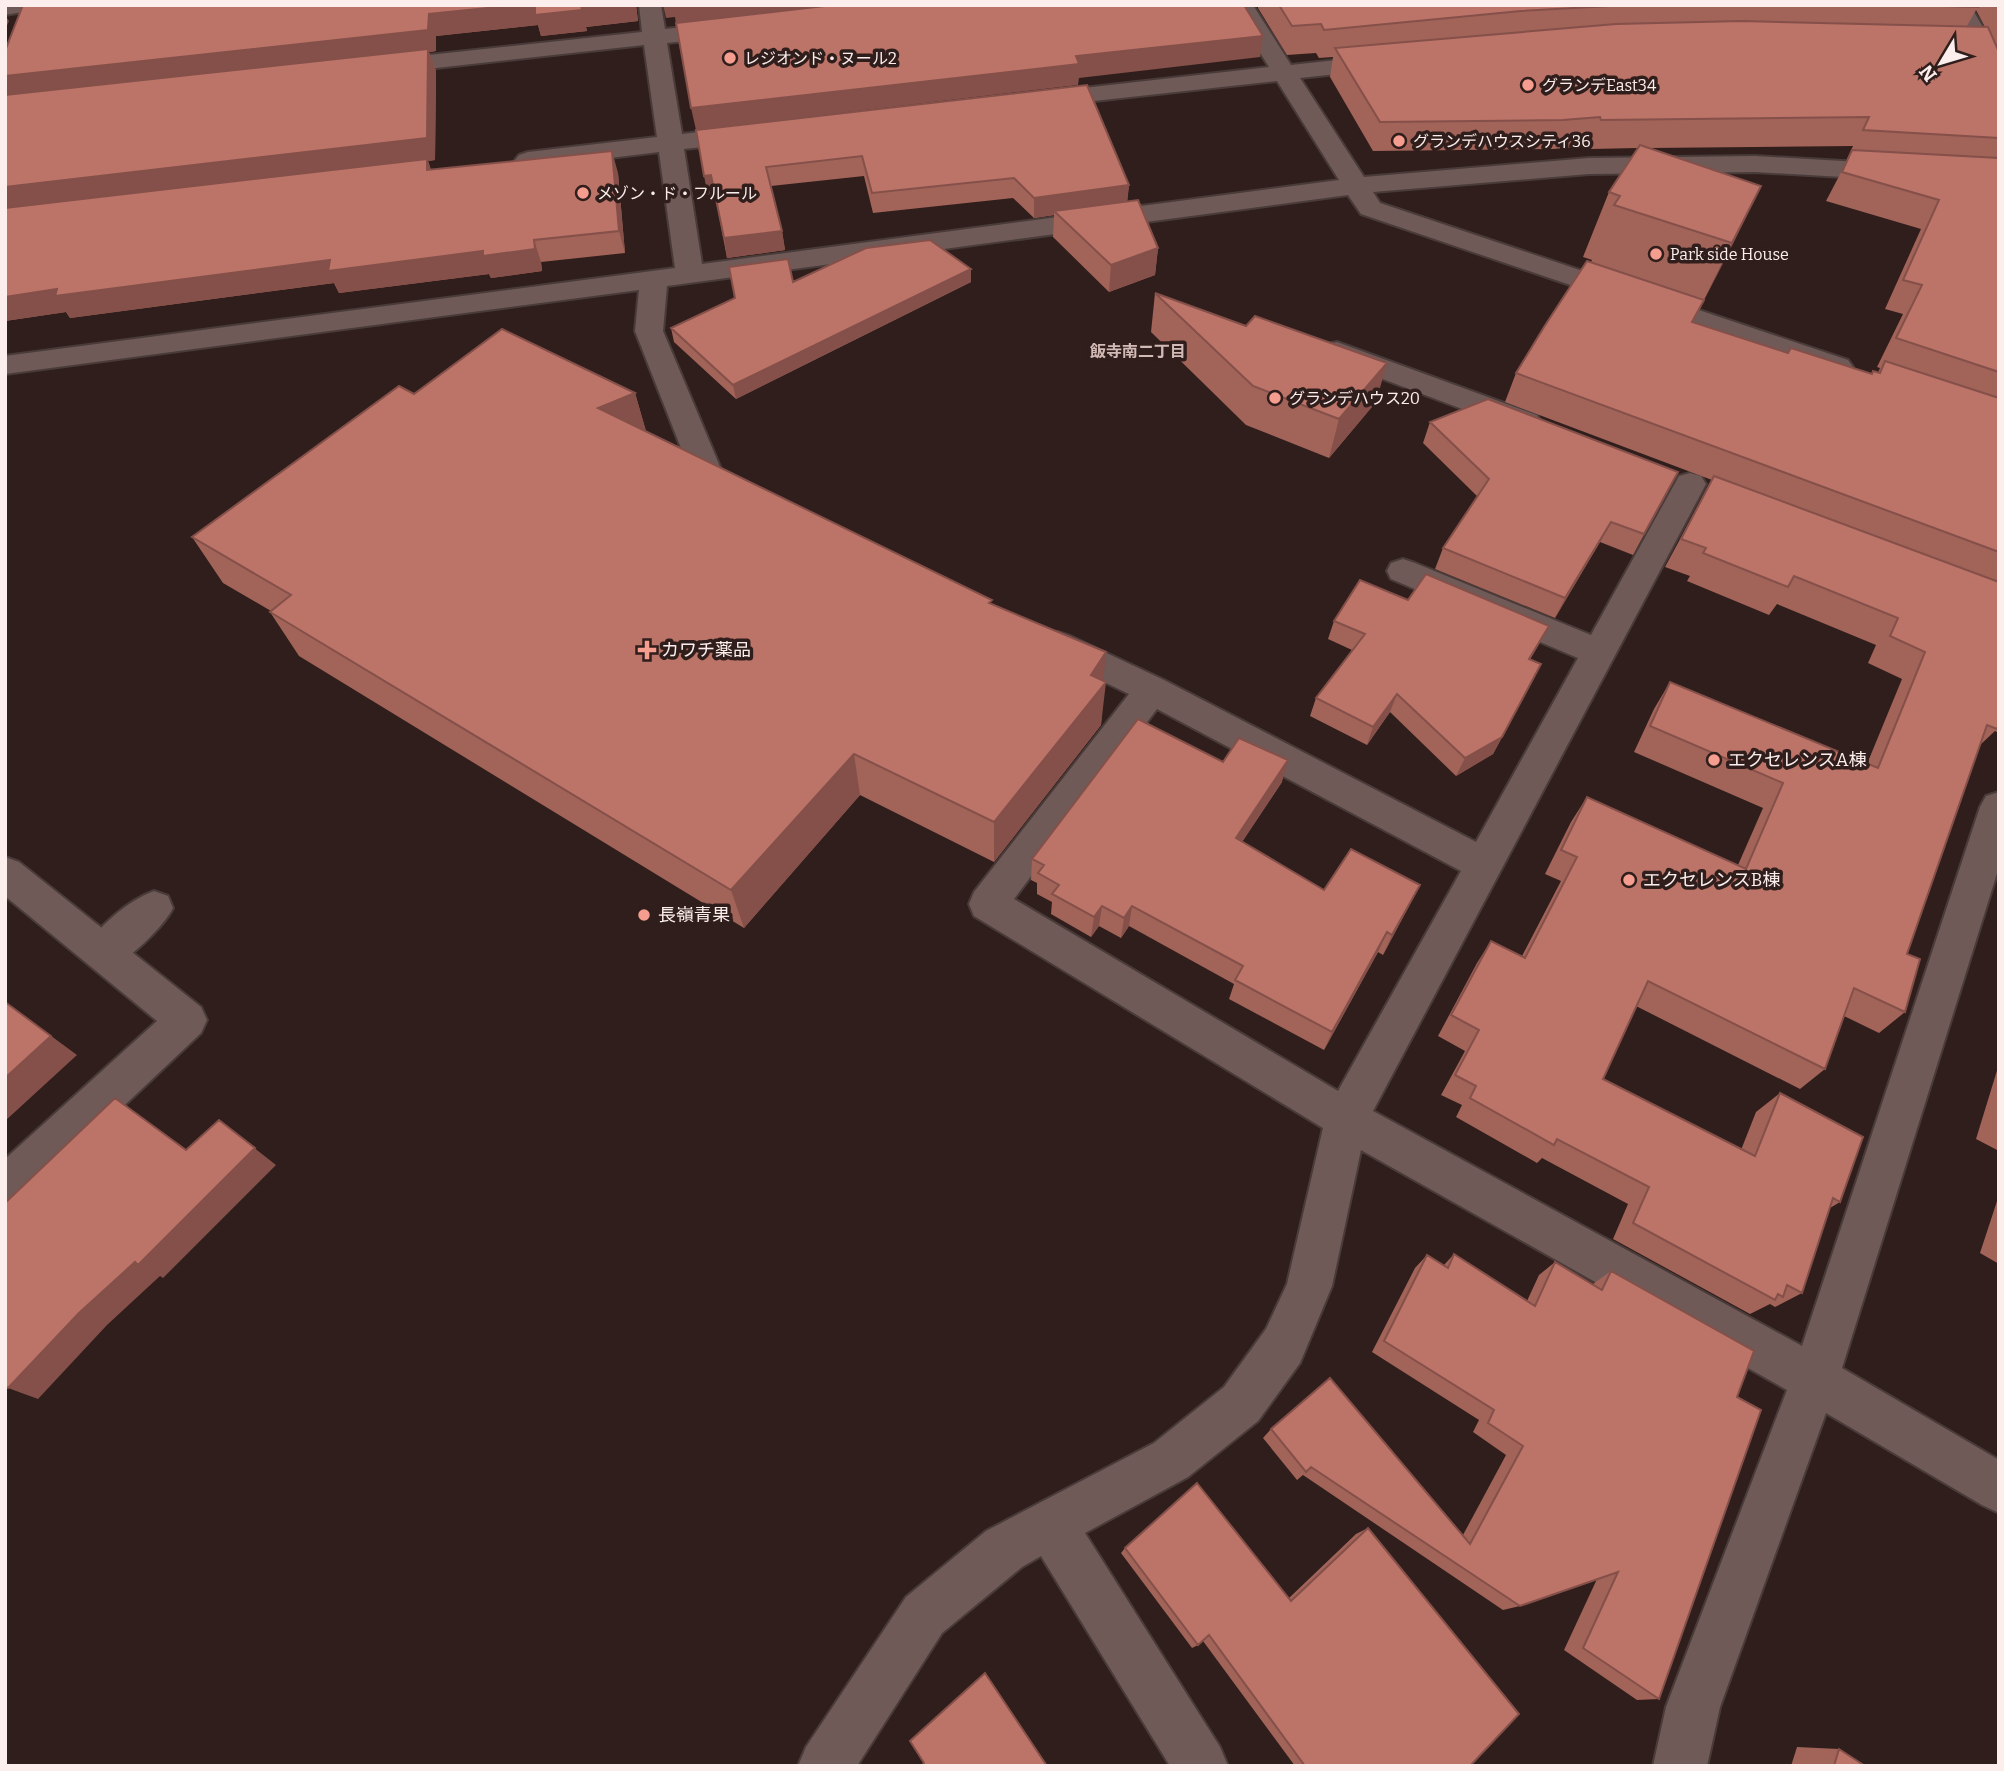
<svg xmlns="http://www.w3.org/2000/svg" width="2004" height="1771" font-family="Bitter,'Noto Sans JP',serif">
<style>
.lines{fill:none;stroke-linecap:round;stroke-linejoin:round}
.pedestrian-casing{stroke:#493b39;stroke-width:4}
.minor-casing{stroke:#493b39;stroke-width:4}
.pedestrian{fill:#6f5a57;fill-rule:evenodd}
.minor{fill:#6f5a57;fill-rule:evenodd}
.wall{fill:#a26359;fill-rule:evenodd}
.shaded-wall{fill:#845049}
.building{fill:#bc7368;stroke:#845049;stroke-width:2}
.poi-dot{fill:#f59d8f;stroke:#2f1e1b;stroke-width:2.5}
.labels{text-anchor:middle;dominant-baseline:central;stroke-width:7;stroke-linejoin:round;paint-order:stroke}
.far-poi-label{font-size:16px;fill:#fbeeec;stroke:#2f1e1b;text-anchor:start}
.far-neighbourhood-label{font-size:16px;font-weight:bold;fill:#d2bab6;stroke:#2f1e1b}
.poi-label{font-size:18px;fill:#fbeeec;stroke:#2f1e1b;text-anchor:start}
</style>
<rect width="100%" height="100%" fill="#2f1e1b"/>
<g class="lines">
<defs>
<path id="pedestrian" d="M154 891 168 896 173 908C166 924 124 966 106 969 101 969 95 966 90 964L84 952C95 928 129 900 154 891Z"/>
<path id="minor" d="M5 5H37L34 10 5 15Z
M639 5H661L665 29 730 22 738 24 742 29 738 34 730 36 667 43 682 134 750 126 759 129 763 134 759 139 750 142 684 149 702 264 1339 180 1277 81 1039 107 1030 105 1027 100 1030 95 1039 93 1269 67 1230 5H1253L1291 65 1383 55 1391 57 1395 62 1391 67 1383 69 1300 78 1364 177 1589 158 1755 156 1999 170V186L1755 172 1589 174 1373 192 1380 203 1848 360 1853 367 1848 374 1838 376 1361 214 1348 195 667 286 663 331 721 469 747 482 752 490 747 498C729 503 702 492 692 476L635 331 639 290 5 374V356L675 268 659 152 528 168 519 165 515 160 519 155 528 152 657 137 644 45 382 74 374 72 370 67 374 62 382 60 642 32Z
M1947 5H1970C1993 45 1999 49 1999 97L1990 95 1987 90 1970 46Z
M1337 342 1537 415 1541 422 1537 429 1526 432 1515 429 1327 358 1323 351 1327 344Z
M1690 473 1701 476 1706 484 1373 1111 1802 1346 1980 807 1986 796 1999 792V867L1842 1368 1999 1460V1513L1982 1505 1826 1413 1720 1707 1707 1766H1653L1666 1707 1787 1390 1361 1150 1332 1286 1300 1363 1258 1421 1188 1477 1085 1533 1220 1747 1228 1766H1170L1041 1556 1022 1567 942 1633 857 1766H798L806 1747 906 1597 986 1531 1154 1443 1224 1387 1266 1329 1287 1284 1323 1128 974 916 969 904 974 892 1129 694 1046 654 1041 645 1046 636 1058 632 1070 636 1164 680 1476 842 1578 658 1391 579 1387 571 1391 563 1403 559 1415 563 1591 635 1679 476ZM1157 709 1461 871 1338 1091 1014 899Z
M5 857 19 862 201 1007 207 1020 201 1033 21 1203 5 1209V1159L157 1021 5 896Z"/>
</defs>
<use href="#pedestrian" class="pedestrian-casing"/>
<use href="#minor" class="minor-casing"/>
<use href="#pedestrian" class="pedestrian"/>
<use href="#minor" class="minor"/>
</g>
<path class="wall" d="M23 5H636L638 21 586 27 587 31 541 36 538 25 436 36V51L429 52 436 71 435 160 428 161 431 170 618 173 625 253 541 262 542 271 491 278 489 274 339 293 334 283 70 318 66 312 5 321V76L7 49Z
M1258 5H1999V733L1995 731 1980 745 1907 954 1905 1012 1879 1033 1844 1016 1825 1069 1800 1089 1636 1006 1603 1079 1741 1150 1756 1112 1780 1093 1840 1202 1830 1208 1802 1293 1775 1307 1770 1304 1750 1314 1613 1239 1628 1204 1542 1158 1537 1163 1456 1117 1462 1105 1441 1095 1465 1051 1438 1036 1477 963 1491 941 1522 956 1561 881 1545 874 1571 822 1587 797 1738 865 1763 808 1634 752 1654 709 1670 682 1867 764 1902 679 1868 663 1876 645 1777 604 1769 615 1687 581 1690 576 1665 567 1712 480 1505 402 1516 373 1591 262 1592 260 1583 257 1609 192 1638 148 1591 149 1589 146 1553 149 1373 151 1330 77 1333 57 1319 58 1316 53 1287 55 1258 8ZM1976 10 1985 27 1967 26ZM1853 146 1847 159H1848L1826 201 1921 229 1885 309 1903 314 1877 367 1880 368 1878 373 1873 371 1871 374 1788 353 1693 322 1761 186 1650 148Z
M696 130 1129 185 1127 201 1158 248 1155 275 1109 292 1053 237 1054 215 1034 218 1013 198 873 213 864 176 771 186 782 231 785 250 727 258 715 195H708Z
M793 282H971L736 399 674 342 671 328Z
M1155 293 1376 402 1329 458 1246 425 1151 332Z
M635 393 646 431 992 604 1104 681 1101 725 994 862 860 795 744 928 299 656 270 612 271 611 223 583 192 537 414 394Z
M1430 422 1678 472 1633 555 1600 542 1555 618 1435 569 1443 548 1478 497 1423 443Z
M1408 600 1539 644 1530 659 1532 682 1493 754 1456 776 1390 712 1367 745 1310 716 1316 698 1352 650 1328 639 1334 621Z
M1223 762 1282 782 1242 842 1324 890 1409 906 1383 955 1378 952 1324 1050 1229 999 1234 984 1129 926 1121 938 1099 926 1091 937 1051 914 1052 902 1037 894V883L1031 880 1032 859Z
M1999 1064V1151L1976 1139Z
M1999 1195V1264L1980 1253Z
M1454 1254 1527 1301 1539 1275 1555 1262 1593 1284 1611 1271 1737 1397 1659 1699 1637 1700 1564 1650 1597 1579 1520 1606 1503 1610 1303 1475 1297 1480 1263 1438 1271 1429 1463 1535 1506 1455 1473 1432 1479 1420 1372 1352 1415 1268 1427 1255 1444 1265Z
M1368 1528 1470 1766H1295L1203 1641 1198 1645 1192 1648 1121 1553 1125 1548 1288 1599 1356 1534Z
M1797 1747 1839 1749 1865 1766H1791Z"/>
<path class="shaded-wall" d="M518 5H636L638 21 586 27 587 31 541 36 538 25 436 36V51L429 52 436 71 435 160 428 161 435 181 5 210V76L429 14Z
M663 5H854L676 25 675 17 666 18Z
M5 15 9 21 5 30Z
M1263 36 1260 57 1079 78 1078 85 696 130 691 108 1076 56Z
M612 151 618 173 625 253 619 231Z
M711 175 715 195H708L704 176Z
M1129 185 1127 205 1054 211V215L1034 218V198Z
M1761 186 1729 252 1700 308 1732 243Z
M782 231 785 250 727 258 724 238Z
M534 240 541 262 542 271 491 278 489 274 339 293 334 283 70 318 66 312 5 321V297L57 289 330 260Z
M1158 248 1155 275 1109 292 1111 265Z
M971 269V282L736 399 733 385Z
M1387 363 1376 402 1329 458 1339 419Z
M635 393 648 439 598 408Z
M1611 522 1600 542 1555 618 1565 598Z
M1549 626 1539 644 1520 677 1529 659Z
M1106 652 1103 685 1106 682 1101 725 994 862V822Z
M1541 664 1493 754 1456 776 1465 758Z
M1397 694 1390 712 1367 745 1373 727Z
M854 754 860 795 744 928 731 890Z
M1288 760 1282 782 1230 860 1236 838Z
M1420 885 1409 906 1383 955 1392 935Z
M1102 906 1099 926 1091 937 1094 917Z
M1132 906 1129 926 1121 938 1124 918Z
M1387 932 1378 952 1324 1050 1332 1032Z
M5 1002 77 1055 5 1121Z
M219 1120 276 1165 163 1278 160 1276 107 1325 38 1399 8 1388 79 1313Z"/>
<path class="building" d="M23 5H518L429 14 428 30 5 76V51Z
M535 5H581L582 10 535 15Z
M833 5H1244L1263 36 1076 56 1079 64 691 108 676 23Z
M1279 5H1628L1521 11 1324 30 1321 24 1292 26Z
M1901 5H1977L1978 7Z
M1742 21 1988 27 1999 52V138L1863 130 1869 117 1601 120 1600 117 1563 120 1380 122 1335 48 1616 24Z
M428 49 427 138 5 187V95Z
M1087 85 1129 185 1034 198 1014 178 872 193 862 156 766 167 782 231 724 238 711 175 704 176 696 130Z
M1640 145 1761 186 1732 243 1614 205 1620 196 1609 192Z
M1852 150 1999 158V372L1896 338 1922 285 1903 280 1939 200 1842 172Z
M612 151 619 231 534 240 535 249 483 256V251L328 271 330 260 55 296 57 289 5 297V208L427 159V170Z
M1138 200 1158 248 1111 265 1054 211Z
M930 240 971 269 733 385 671 328 735 298 729 267 788 259 793 282 866 248Z
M1587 261 1704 300 1692 322 1788 353 1791 348 1872 374 1873 371 1880 373 1885 361 1999 398V552L1516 373 1544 327Z
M1155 293 1246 326 1255 316 1387 363 1339 419 1253 386Z
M502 329 635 393 598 408 992 600 989 603 1106 652 1091 675 1106 682 994 822 854 754 731 890 270 612 291 595 192 537 399 386 414 394Z
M1488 399 1678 472 1644 534 1611 522 1565 598 1443 548 1489 479 1430 422Z
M1714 476 1999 582V723L1997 729 1987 725 1907 954 1920 959 1905 1012 1854 988 1825 1069 1648 981 1603 1079 1755 1156 1780 1093 1863 1137 1840 1202 1833 1198 1802 1293 1787 1285 1783 1297 1778 1294 1775 1300 1633 1223 1649 1187 1557 1139 1554 1145 1470 1098 1476 1086 1455 1075 1479 1030 1451 1015 1491 941 1525 958 1577 857 1561 850 1587 797 1746 869 1783 783 1650 726 1670 682 1878 768 1925 652 1890 636 1898 618 1794 576 1788 587 1703 553 1706 548 1681 539Z
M1426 574 1549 626 1529 659 1541 664 1502 737 1465 758 1397 694 1373 727 1316 698 1365 634 1334 621 1360 580 1408 600Z
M1138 719 1223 762 1239 738 1288 760 1236 838 1324 890 1351 849 1420 885 1392 935 1387 932 1332 1032 1235 980 1243 966 1132 906 1124 918 1102 906 1094 917 1052 894 1059 885 1038 873 1044 865 1032 859Z
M5 1002 51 1036 5 1078Z
M115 1098 186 1150 219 1120 255 1148 138 1265 135 1262 79 1313 8 1388 5 1386V1203Z
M1454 1254 1535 1306 1555 1262 1602 1290 1611 1271 1754 1351 1737 1397 1761 1410 1659 1699 1583 1648 1618 1572 1520 1606 1311 1467 1306 1472 1271 1429 1330 1378 1470 1544 1523 1446 1488 1423 1494 1410 1384 1341 1427 1255 1448 1268Z
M1197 1483 1291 1601 1368 1528 1519 1714 1470 1766H1305L1209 1635 1198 1645 1125 1548Z
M985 1673 1047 1766H922L924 1763 910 1741Z
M1839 1749 1865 1766H1834Z"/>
<g class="poi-dot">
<circle cx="730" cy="58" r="7"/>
<circle cx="1528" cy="85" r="7"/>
<circle cx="1399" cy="141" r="7"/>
<circle cx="583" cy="193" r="7"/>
<circle cx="1656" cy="254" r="7"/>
<circle cx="1275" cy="398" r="7"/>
<path d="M643.5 639.5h7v7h7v7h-7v7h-7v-7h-7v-7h7z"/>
<circle cx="1714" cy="760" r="7"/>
<circle cx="1629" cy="880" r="7"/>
<circle cx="644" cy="915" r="7"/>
</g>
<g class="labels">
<g class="far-poi-label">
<text x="744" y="58">レジオンド・ヌール2</text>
<text x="1542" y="85">グランデEast34</text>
<text x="1413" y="141">グランデハウスシティ36</text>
<text x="597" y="193">メゾン・ド・フルール</text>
<text x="1670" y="254">Park side House</text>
<text x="1289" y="398">グランデハウス20</text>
</g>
<g class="far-neighbourhood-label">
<text x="1138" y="351">飯寺南二丁目</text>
</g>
<g class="poi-label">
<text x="661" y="650">カワチ薬品</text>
<text x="1728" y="760">エクセレンスA棟</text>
<text x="1643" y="880">エクセレンスB棟</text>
<text x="658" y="915">長嶺青果</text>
</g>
</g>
<rect width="2004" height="1771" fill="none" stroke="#fbeeec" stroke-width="14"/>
<g transform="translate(1941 63) rotate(232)" stroke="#2f1e1b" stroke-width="5" paint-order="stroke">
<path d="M0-5L12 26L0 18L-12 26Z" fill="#fbeeec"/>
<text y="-10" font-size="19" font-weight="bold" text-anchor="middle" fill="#fbeeec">N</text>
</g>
</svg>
